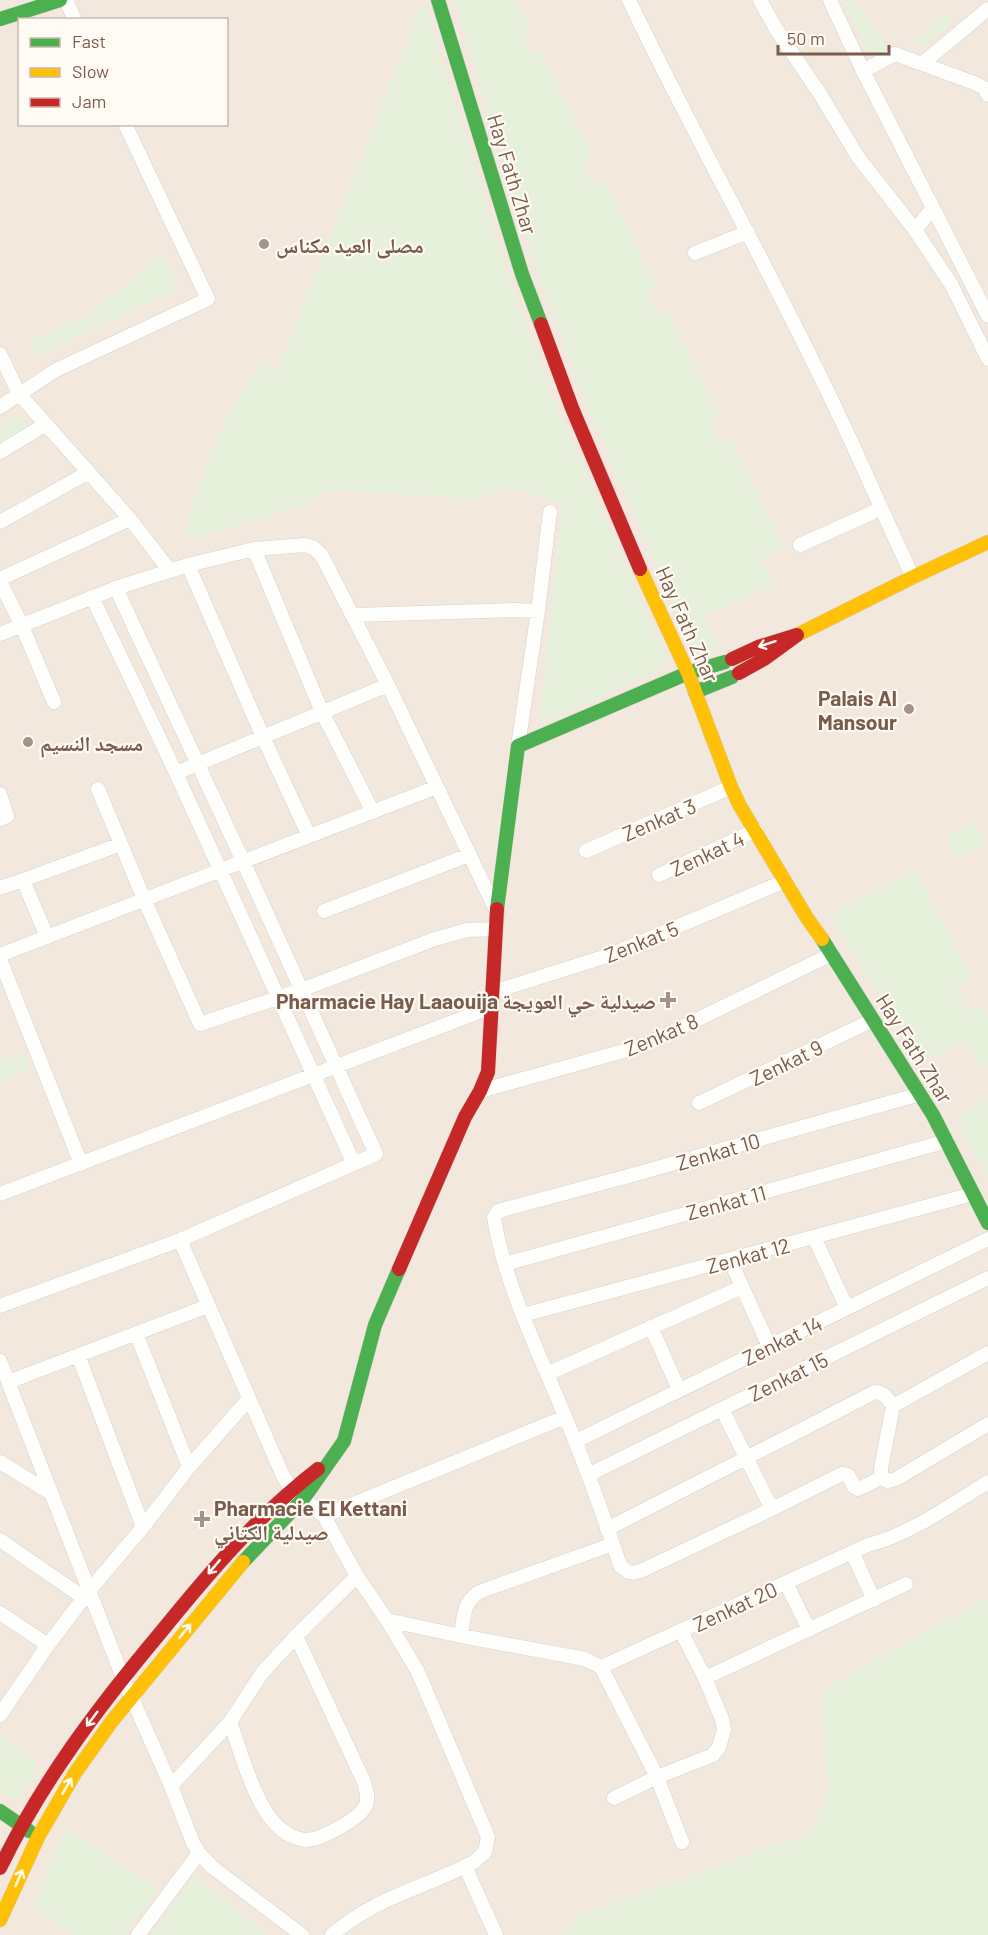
<svg xmlns="http://www.w3.org/2000/svg" width="988" height="1935" font-family="Barlow,'Noto Naskh Arabic',sans-serif">
<style>
.residential{fill:#f2e8de;fill-rule:evenodd}
.green{fill:#e7f0db}
.lines{fill:none;stroke-linecap:round;stroke-linejoin:round}
.street-casing{stroke:#d7d1cb;stroke-width:15}
.fast-casing{stroke:#d9d2cb;stroke-width:15}
.slow-casing{stroke:#d9d2cb;stroke-width:15}
.jam-casing{stroke:#d9d2cb;stroke-width:15}
.street{stroke:#fefefd;stroke-width:14}
.fast{stroke:#4caf50;stroke-width:14}
.slow{stroke:#ffc107;stroke-width:14}
.jam{stroke:#c62828;stroke-width:14}
.oneway{stroke:#fffaf3}
.poi-dot{fill:#a69286;stroke:#fffaf3;stroke-width:2}
.labels{text-anchor:middle;dominant-baseline:central;stroke-width:4.5;stroke-linejoin:round;paint-order:stroke}
.street-label{font-size:21px;fill:#7a5c4d;stroke:#fffaf3}
.poi-label{font-size:21px;font-weight:bold;fill:#7a5c4d;stroke:#fffaf3;text-anchor:start}
</style>
<rect width="100%" height="100%" fill="#f9f5f0"/>
<path class="residential" d="M0 0H988V1935H0ZM20 20H226V124H20Z"/>
<path class="green" d="M454 0H517L531 29 522 35 531 53 541 51 592 156 582 165 593 183 605 181 656 287 647 294 657 312 667 309 720 416 710 424 720 443 731 440 784 549 762 560 773 585 703 617 719 649 703 657 697 656 693 651 587 405 533 259Z
M842 0H854L886 44 885 51 874 56 869 53Z
M422 3 425 5 507 272 558 412 668 662 666 667 544 722H541L540 719 562 504 510 488 474 499 329 490 310 503 193 540 185 537 184 529 219 433 261 362 277 371Z
M944 15 951 24 926 46 913 43Z
M163 253 179 289 39 355 33 354 28 342 79 318 87 317Z
M17 416H21L29 426 0 444V426Z
M975 821 987 845 955 859 947 835Z
M916 870 972 980 956 989 967 1011 983 1005 988 1016V1066L982 1068 966 1042 921 1062 829 914Z
M23 1052 30 1070 0 1082V1060Z
M988 1100V1178L955 1117Z
M988 1597V1935H561L578 1916 811 1832 828 1789 821 1707 831 1685Z
M3 1737 40 1765 16 1802 0 1791V1742Z
M66 1828 158 1889 124 1935H73L33 1906Z
M194 1877 268 1935H151Z"/>
<g class="lines">
<defs>
<path id="street" d="M66 0 75 20
M629 0C694 137 770 269 835 407 862 463 886 521 913 577
M760 0 776 29 820 94 858 157 915 230
M830 0 863 71 933 208 915 230 951 284 988 359
M923 63 988 9
M863 71 895 54 977 84 984 88 988 95
M933 208 988 316
M695 253 748 232
M0 354 19 394 130 519 170 571
M0 407 56 370 208 299 125 124
M0 452 46 424
M0 522 89 472
M800 545 880 509
M254 549 322 712 373 812
M188 565 263 737 309 836
M0 579 130 519
M0 582 22 626 54 702
M92 597 176 773 354 1164
M353 615 516 610 538 611
M0 634 116 588 188 565 254 549 305 545 314 548 322 556 388 685 497 912
M518 746 538 611 550 512
M176 773 388 685
M98 789 144 899 200 1024 301 990 435 939 467 930 496 929
M0 794 7 816 0 819
M586 851 731 787
M659 875 756 830
M0 888 23 880
M324 911 469 855
M47 937 23 880 121 844
M0 955 437 787
M0 959 81 1164
M493 992 610 955 785 881
M480 1091 645 1045 832 954
M699 1103 873 1020
M0 1194 492 1007
M814 1237 847 1308
M180 1240 283 1476 291 1488 324 1516 357 1576 387 1620 418 1672 488 1837 485 1852 474 1862C426 1887 372 1899 332 1935
M730 1260 769 1346
M505 1264 947 1141
M0 1306 180 1240 376 1154 243 861 116 588
M523 1315 973 1194
M651 1327 679 1390
M136 1333 189 1467
M988 1353 893 1406 881 1468V1478L888 1481 896 1479 988 1424
M78 1355 143 1527
M0 1361 123 1678 171 1786 193 1843 199 1853 212 1867 302 1935
M547 1374 742 1287
M8 1382 208 1306
M722 1409 772 1509
M576 1441 988 1239
M0 1462 52 1494
M588 1475 988 1278
M881 1478 858 1489 854 1487 848 1475 842 1474 772 1509 645 1569C634 1574 629 1575 620 1565 606 1524 592 1482 575 1441 548 1371 506 1292 494 1218L498 1211 625 1177 920 1094
M324 1516 565 1417
M607 1529 875 1392C884 1392 888 1399 893 1406
M0 1540 84 1598
M852 1552 874 1600
M786 1583 809 1630
M0 1613 48 1645
M387 1620 461 1636 585 1659 601 1667 657 1777 682 1842
M681 1631 705 1678
M461 1636C464 1617 462 1604 479 1592L613 1544
M601 1667 868 1545C911 1534 950 1505 988 1482
M0 1715 48 1645 89 1591 143 1527 189 1467 248 1400
M230 1722C241 1752 256 1811 282 1830 288 1835 299 1840 307 1840 322 1839 360 1819 366 1805 369 1797 366 1790 364 1782L296 1636
M171 1786 230 1722 262 1673 296 1636 357 1576
M614 1798 657 1777 713 1755 719 1747 724 1730 722 1719 705 1678 906 1584
M465 1866 496 1935
M138 1935 199 1853"/>
<path id="fast" d="M438 0 522 274 541 324
M0 19 60 0
M695 692 732 677
M497 909 518 746 688 673 725 662
M822 939 933 1115 988 1223
M243 1562 304 1498 344 1441 375 1325 399 1269
M0 1811 29 1831"/>
<path id="slow" d="M640 569 688 673 731 787 740 806 807 918 822 939
M797 635 913 577 988 542
M0 1920 38 1837 75 1773 112 1721 243 1562"/>
<path id="jam" d="M541 324 572 408 640 569
M732 659 758 647 797 635 764 659 739 673
M399 1269 465 1117 480 1091 488 1072 497 909
M0 1868C42 1781 99 1706 161 1632 209 1573 257 1516 318 1469"/>
</defs>
<use href="#street" class="street-casing"/>
<use href="#fast" class="fast-casing"/>
<use href="#slow" class="slow-casing"/>
<use href="#jam" class="jam-casing"/>
<use href="#street" class="street"/>
<use href="#fast" class="fast"/>
<use href="#slow" class="slow"/>
<use href="#jam" class="jam"/>
</g>
<defs><path id="oneway-shaft" d="M-6 0H5M1.5-3L5.5 0L1.5 3" fill="none" stroke-width="1.6" stroke-linecap="round" stroke-linejoin="round" transform="scale(1.5)"/></defs>
<g class="oneway">
<use href="#oneway-shaft" transform="translate(767 644) rotate(162)"/>
<use href="#oneway-shaft" transform="translate(214 1567) rotate(130)"/>
<use href="#oneway-shaft" transform="translate(185 1631) rotate(-51)"/>
<use href="#oneway-shaft" transform="translate(92 1719) rotate(127)"/>
<use href="#oneway-shaft" transform="translate(67 1786) rotate(-60)"/>
<use href="#oneway-shaft" transform="translate(19 1878) rotate(-66)"/>
</g>
<g class="poi-dot">
<circle cx="264" cy="244" r="6"/>
<circle cx="909" cy="709" r="6"/>
<circle cx="28" cy="742" r="6"/>
<path d="M665 991h6v6h6v6h-6v6h-6v-6h-6v-6h6z"/>
<path d="M199 1510h6v6h6v6h-6v6h-6v-6h-6v-6h6z"/>
</g>
<g class="labels">
<g class="street-label">
<text transform="translate(513 174) rotate(73)">Hay Fath Zhar</text>
<text transform="translate(688 624) rotate(66)">Hay Fath Zhar</text>
<text transform="translate(659 819) rotate(-23)">Zenkat 3</text>
<text transform="translate(707 853) rotate(-25)">Zenkat 4</text>
<text transform="translate(641 941) rotate(-22)">Zenkat 5</text>
<text transform="translate(661 1034) rotate(-23)">Zenkat 8</text>
<text transform="translate(915 1048) rotate(58)">Hay Fath Zhar</text>
<text transform="translate(786 1062) rotate(-26)">Zenkat 9</text>
<text transform="translate(718 1151) rotate(-16)">Zenkat 10</text>
<text transform="translate(726 1202) rotate(-15)">Zenkat 11</text>
<text transform="translate(748 1255) rotate(-15)">Zenkat 12</text>
<text transform="translate(782 1340) rotate(-26)">Zenkat 14</text>
<text transform="translate(788 1376) rotate(-26)">Zenkat 15</text>
<text transform="translate(735 1606) rotate(-25)">Zenkat 20</text>
</g>
<g class="poi-label">
<text x="276" y="244">مصلى العيد مكناس</text>
<text x="897" y="697" text-anchor="end">Palais Al<tspan x="897" dy="24">Mansour</tspan></text>
<text x="40" y="742">مسجد النسيم</text>
<text x="656" y="1000" text-anchor="end">Pharmacie Hay Laaouija صيدلية حي العويجة</text>
<text x="214" y="1507">Pharmacie El Kettani<tspan x="214" dy="24">صيدلية الكتاني</tspan></text>
</g>
</g>
<rect x="18" y="18" width="210" height="108" fill="#fffaf3" stroke="#cabbb1" stroke-width="1.5"/>
<rect x="30" y="38" width="30" height="9" fill="#4caf50" stroke="#cabbb1" stroke-width="1.5"/>
<text x="72" y="48" font-size="18" fill="#7a5c4d">Fast</text>
<rect x="30" y="68" width="30" height="9" fill="#ffc107" stroke="#cabbb1" stroke-width="1.5"/>
<text x="72" y="78" font-size="18" fill="#7a5c4d">Slow</text>
<rect x="30" y="98" width="30" height="9" fill="#c62828" stroke="#cabbb1" stroke-width="1.5"/>
<text x="72" y="108" font-size="18" fill="#7a5c4d">Jam</text>
<path d="M778 45v9h111v-9" fill="none" stroke="#7a5c4d" stroke-width="3"/>
<text x="787" y="45" font-size="18" fill="#7a5c4d" stroke="#fffaf3" stroke-width="4.5" paint-order="stroke">50 m</text>
</svg>
